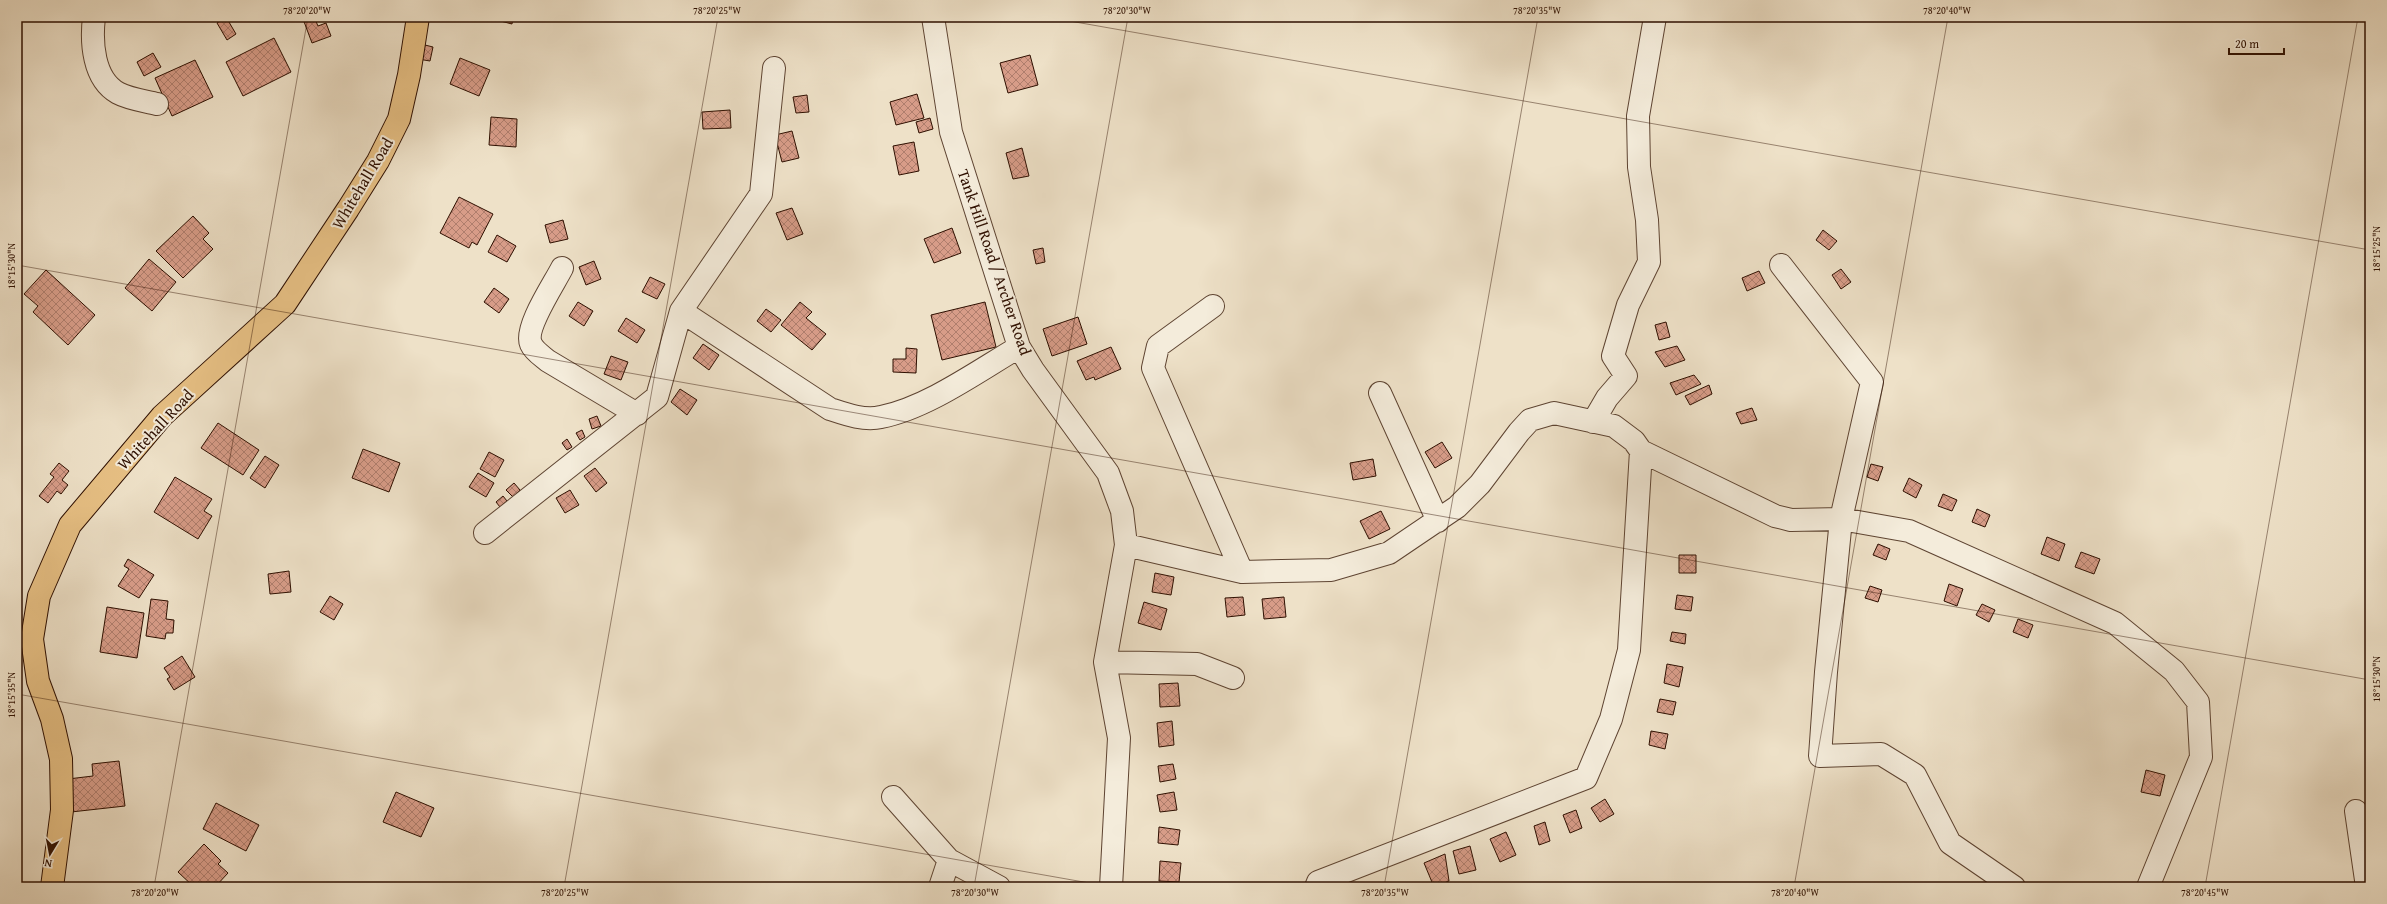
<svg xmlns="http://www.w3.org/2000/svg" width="2387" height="904" font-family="'Gentium Book Plus',serif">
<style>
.building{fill:url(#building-cross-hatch);stroke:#2e0f00}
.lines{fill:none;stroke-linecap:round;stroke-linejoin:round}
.minor-casing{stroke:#5e4432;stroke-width:24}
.major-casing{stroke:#2e0f00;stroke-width:24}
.minor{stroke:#f4ecdb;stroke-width:22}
.major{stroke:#e7c084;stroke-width:22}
.ticks{fill:none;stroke:#2e0f00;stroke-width:1;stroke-opacity:0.45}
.labels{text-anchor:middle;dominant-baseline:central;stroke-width:4;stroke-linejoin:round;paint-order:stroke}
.street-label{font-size:16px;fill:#2e0f00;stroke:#f4ecdb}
.neatline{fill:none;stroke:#2e0f00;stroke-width:1.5}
.ticks-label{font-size:10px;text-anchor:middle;fill:#2e0f00}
</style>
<defs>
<pattern id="building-cross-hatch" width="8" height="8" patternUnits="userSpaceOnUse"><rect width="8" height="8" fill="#d79c88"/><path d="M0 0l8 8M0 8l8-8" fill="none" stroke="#af7e6d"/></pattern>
</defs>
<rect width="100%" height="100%" fill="#eee1c8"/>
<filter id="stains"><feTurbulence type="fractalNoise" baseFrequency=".005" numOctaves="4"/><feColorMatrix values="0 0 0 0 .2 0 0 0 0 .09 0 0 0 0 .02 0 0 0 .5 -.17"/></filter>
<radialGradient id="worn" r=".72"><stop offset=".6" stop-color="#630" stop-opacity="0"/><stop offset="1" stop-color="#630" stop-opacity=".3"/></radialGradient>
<path class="building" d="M226 17 236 34 227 40 217 23Z
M308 17H314L318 26 326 23 331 36 312 43 303 19Z
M485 17H513L512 24Z
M656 17H676L675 20Z
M274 38 291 72 243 96 226 62Z
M421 44 433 47 430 61 418 59Z
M153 53 161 67 144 76 137 62Z
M1030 55 1038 85 1008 93 1000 63Z
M460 58 490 70 479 96 450 84Z
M195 60 213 97 172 116 155 78Z
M917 94 924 118 896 125 890 102Z
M807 95 809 112 796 113 793 97Z
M730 110 731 128 703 129 702 112Z
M491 117 517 119 516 147 489 145Z
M930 118 933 129 919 133 916 122Z
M792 131 799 158 782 162 775 135Z
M914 142 919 171 899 175 893 146Z
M1022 148 1029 176 1013 179 1006 153Z
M459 197 493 214 477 245 472 242 469 248 440 233Z
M792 208 803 234 787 240 776 213Z
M193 216 209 233 203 239 213 249 183 278 156 251Z
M563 220 568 239 550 243 545 225Z
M952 228 961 253 934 263 924 239Z
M1823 230 1837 241 1829 250 1816 240Z
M497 235 516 246 507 262 488 252Z
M1043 248 1045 262 1036 264 1033 250Z
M149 259 176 282 152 311 125 288Z
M594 261 601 279 586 285 579 267Z
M1841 269 1851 282 1841 289 1832 275Z
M46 270 95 315 68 345 33 312 38 306 24 294Z
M1759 271 1765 283 1747 291 1742 278Z
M650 277 665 284 657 299 642 292Z
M494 288 509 299 499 313 484 302Z
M578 302 593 311 584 326 569 316Z
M800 302 812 312 806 318 826 334 812 350 781 325Z
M985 302 996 347 942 360 931 315Z
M766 309 781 320 771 332 757 321Z
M1078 317 1087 344 1052 356 1043 329Z
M626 318 645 330 637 343 618 331Z
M1666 322 1670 337 1659 340 1655 325Z
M703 344 719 355 709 370 693 358Z
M1677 346 1685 360 1665 367 1655 352Z
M1111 347 1121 369 1095 380 1094 377 1086 380 1077 361Z
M906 348 917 349 916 373 893 372V359H906Z
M611 356 628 362 621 380 604 374Z
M1694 375 1701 384 1676 395 1670 383Z
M1709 385 1712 394 1690 405 1685 396Z
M680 389 697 400 687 415 671 402Z
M1752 408 1757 420 1741 424 1736 413Z
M597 416 601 426 592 429 589 419Z
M218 423 259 450 243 475 201 448Z
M582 430 585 437 580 440 576 433Z
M567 439 572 447 567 450 562 443Z
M1442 442 1452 458 1435 468 1425 452Z
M363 449 400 463 389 492 352 478Z
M489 452 504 460 495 477 480 469Z
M265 456 279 465 265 488 250 478Z
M1373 459 1376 476 1353 480 1350 463Z
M59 463 69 471 62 480 68 485 61 494 57 491 48 503 39 496 54 477 50 474Z
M1871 464 1883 467 1878 481 1867 477Z
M595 468 607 483 596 492 584 476Z
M478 473 494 483 486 497 469 487Z
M175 477 212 499 204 511 212 516 198 539 154 512Z
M1909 478 1922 485 1916 498 1903 491Z
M514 483 520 490 513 497 506 490Z
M570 490 579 505 565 513 556 498Z
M1943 494 1957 500 1952 511 1938 506Z
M503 496 507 501 500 507 496 502Z
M1977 509 1990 515 1985 527 1972 522Z
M1381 511 1390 529 1369 539 1360 521Z
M2047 537 2065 544 2059 561 2041 554Z
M1878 544 1890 549 1886 560 1873 555Z
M2081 552 2100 559 2094 574 2075 567Z
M1679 555H1696V573H1679Z
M128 559 154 575 139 598 118 586 129 569 124 566Z
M289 571 291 592 270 594 268 574Z
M1155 573 1174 577 1171 595 1152 592Z
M1949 584 1963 589 1957 606 1944 601Z
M1870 586 1882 590 1878 602 1865 598Z
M1677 595 1693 597 1691 611 1675 609Z
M330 596 343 604 334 620 320 612Z
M1243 597 1245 615 1227 617 1225 598Z
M1284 597 1286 617 1264 619 1262 599Z
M151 599 168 601 166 619 174 620 173 633H166L165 639 146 636Z
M1144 602 1167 609 1161 630 1138 623Z
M1982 604 1995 610 1989 622 1976 615Z
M107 607 144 613 137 658 100 652Z
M2018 619 2033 625 2028 638 2013 632Z
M1672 632 1686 634 1685 644 1670 641Z
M182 656 195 677 174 690 167 679 170 677 164 668Z
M1667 664 1683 667 1679 687 1664 683Z
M1178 683 1180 706 1160 707 1159 684Z
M1660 699 1676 702 1673 715 1657 712Z
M1172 721 1174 745 1159 747 1157 723Z
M1651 731 1668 734 1665 749 1649 745Z
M119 761 125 806 71 812 68 779 93 776 92 764Z
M1173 764 1176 779 1160 782 1158 766Z
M2146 770 2165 775 2160 796 2141 792Z
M396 792 434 808 421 837 383 822Z
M1174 792 1177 810 1160 812 1157 795Z
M1605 799 1614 814 1600 822 1591 808Z
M216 803 259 825 246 851 203 829Z
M1576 810 1582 828 1570 833 1563 815Z
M1545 822 1550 841 1539 845 1534 826Z
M1159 827 1180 830 1178 845 1158 843Z
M1506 832 1516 855 1500 862 1490 839Z
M204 844 221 861 218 864 228 873 215 887H203L199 883 194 887 178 872Z
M1470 846 1476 870 1459 874 1453 851Z
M1445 854 1449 881 1434 887 1424 863Z
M1160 861 1181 863 1179 882 1159 881Z"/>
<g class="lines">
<defs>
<path id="minor" d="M94 17C91 42 93 79 118 93 129 99 145 101 157 104
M933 17 951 132 1019 347 1033 370 1108 473 1122 511 1126 545 1105 662 1119 738 1111 887
M1781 265 1872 382 1841 519 1826 672 1820 756 1881 754 1915 775 1950 843 2014 887
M562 268C554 284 524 328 531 344 534 351 542 356 548 361L637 414
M1213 306 1158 346 1153 368 1242 572
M681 311 830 409C845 414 864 421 881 417 927 408 978 371 1019 347
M1380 393 1438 521
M1593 422 1607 398 1626 376 1613 356 1628 305 1649 262 1647 220 1639 167 1638 116 1655 17
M485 533 657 397 681 311 761 194 774 68
M1126 545 1242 572 1331 570 1389 553 1457 507 1480 484 1519 432 1530 420 1554 413 1614 426 1634 441 1641 451 1775 516 1791 520 1841 519 1909 531 2115 623 2174 671 2198 702 2201 757 2148 887
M1105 662 1197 664 1233 678
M893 797 949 860 999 887
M2356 811 2367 887
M940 887 949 860
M1316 887 1318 882 1586 778 1611 719 1629 650 1641 451"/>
<path id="major" d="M52 887 62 810 61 759 52 719 38 681 32 639 39 596 70 525 162 416 285 304 348 209 378 161 399 119 409 75 418 17"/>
</defs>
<use href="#minor" class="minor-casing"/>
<use href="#major" class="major-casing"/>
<use href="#minor" class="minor"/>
<use href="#major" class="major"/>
</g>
<path class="ticks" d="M1047 17 2370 250M17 265 2370 680M17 694 1112 887M154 887 308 17M564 887 718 17M974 887 1128 17M1384 887 1538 17M1794 887 1948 17M2205 887 2358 17"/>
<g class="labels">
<g class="street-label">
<text transform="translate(362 183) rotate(-59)">Whitehall Road</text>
<text transform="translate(995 262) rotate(71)">Tank Hill Road / Archer Road</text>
<text transform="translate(155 429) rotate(-47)">Whitehall Road</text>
</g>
</g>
<rect width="2387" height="904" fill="none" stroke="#eee1c8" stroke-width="44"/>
<g transform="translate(50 854) rotate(190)" stroke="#f4ecdb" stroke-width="3" paint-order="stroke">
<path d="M0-3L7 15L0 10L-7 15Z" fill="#2e0f00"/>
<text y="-6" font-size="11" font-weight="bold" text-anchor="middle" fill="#2e0f00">N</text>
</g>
<path d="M2229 48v6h55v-6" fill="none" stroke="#2e0f00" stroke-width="2"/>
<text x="2235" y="48" font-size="12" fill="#2e0f00" stroke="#f4ecdb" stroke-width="3" paint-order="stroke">20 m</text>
<rect x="22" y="22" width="2343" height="860" class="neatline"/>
<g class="ticks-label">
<text x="307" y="14">78°20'20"W</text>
<text x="717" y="14">78°20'25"W</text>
<text x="1127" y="14">78°20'30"W</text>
<text x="1537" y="14">78°20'35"W</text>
<text x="1947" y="14">78°20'40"W</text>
<text transform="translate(2376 249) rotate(-90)" y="4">18°15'25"N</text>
<text transform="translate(11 266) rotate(-90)" y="4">18°15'30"N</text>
<text transform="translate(2376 679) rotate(-90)" y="4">18°15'30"N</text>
<text transform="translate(11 695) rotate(-90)" y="4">18°15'35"N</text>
<text x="155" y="896">78°20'20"W</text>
<text x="565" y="896">78°20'25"W</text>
<text x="975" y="896">78°20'30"W</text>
<text x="1385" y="896">78°20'35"W</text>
<text x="1795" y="896">78°20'40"W</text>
<text x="2205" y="896">78°20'45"W</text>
</g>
<rect width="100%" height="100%" filter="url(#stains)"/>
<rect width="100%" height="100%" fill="url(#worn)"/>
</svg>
